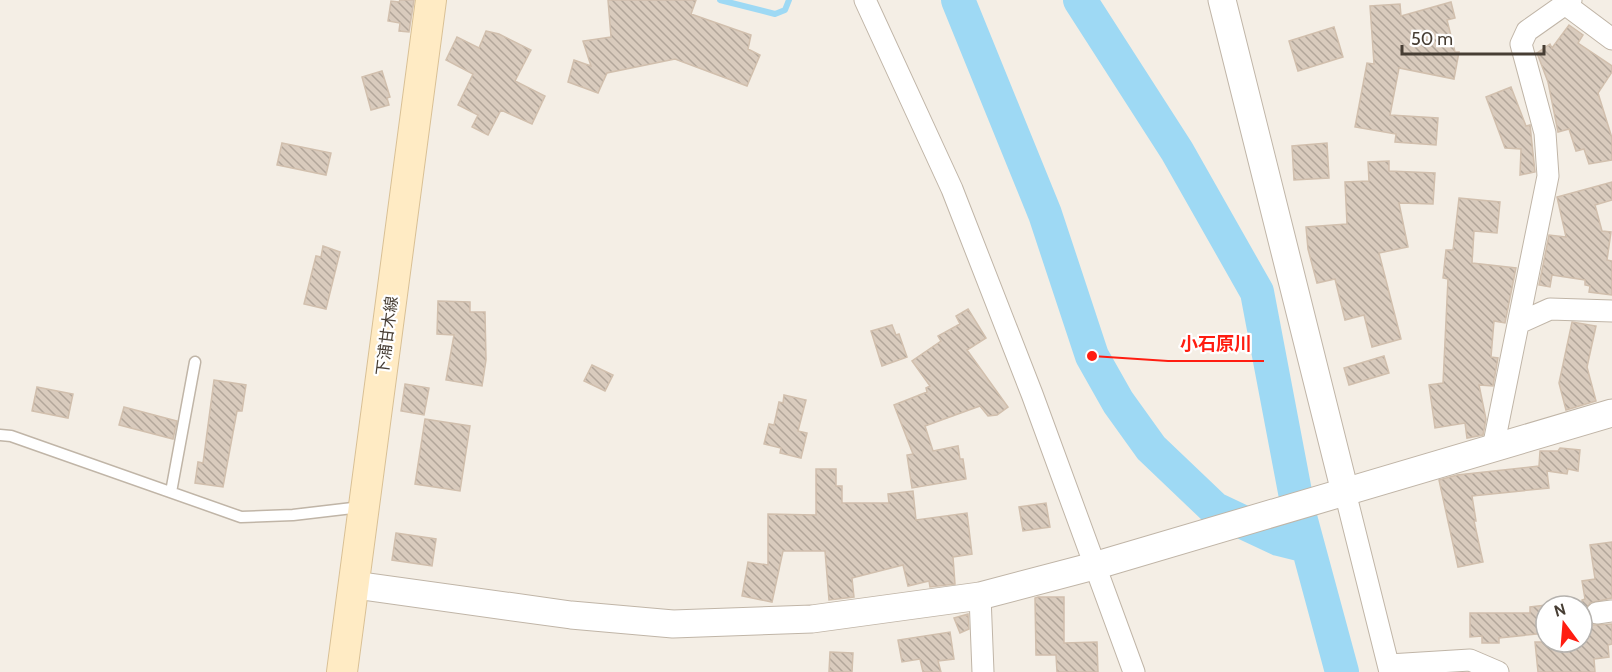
<svg xmlns="http://www.w3.org/2000/svg" width="1612" height="672" font-family="Cabin,'Noto Sans JP',sans-serif">
<style>
.lines{fill:none;stroke-linecap:round;stroke-linejoin:round}
.stream{stroke:#9ed9f4;stroke-width:6}
.river{stroke:#9ed9f4;stroke-width:34}
.building{fill:url(#building-back-hatch);stroke:#d1bfad;stroke-width:1.5}
.service-casing{stroke:#c0b5a7;stroke-width:13}
.minor-casing{stroke:#c0b5a7;stroke-width:23}
.tertiary-casing{stroke:#c0b5a7;stroke-width:29}
.secondary-casing{stroke:#d9c095;stroke-width:32}
.service{stroke:#fff;stroke-width:10}
.minor{stroke:#fff;stroke-width:21}
.tertiary{stroke:#fff;stroke-width:27}
.secondary{stroke:#ffebc4;stroke-width:30}
.labels{text-anchor:middle;dominant-baseline:central;stroke-width:4.5;stroke-linejoin:round;paint-order:stroke}
.street-label{font-size:16px;fill:#473e34;stroke:#fff}
.leader{fill:none;stroke:#ff1d11;stroke-width:2}
.callout-dot{fill:#ff1d11;stroke:#fff;stroke-width:2}
.callout-label{font-size:18px;text-anchor:middle;font-weight:bold;fill:#ff1d11;stroke:#fff;stroke-width:4.5;stroke-linejoin:round;paint-order:stroke}
</style>
<defs>
<pattern id="building-back-hatch" width="6" height="6" patternUnits="userSpaceOnUse" patternTransform="scale(1.5)"><rect width="6" height="6" fill="#d9cbbd"/><path d="M-1 5l2 2M0 0l6 6M5-1l2 2" fill="none" stroke="#b2a69a"/></pattern>
</defs>
<rect width="100%" height="100%" fill="#f4eee5"/>
<g class="lines">
<path class="stream" d="M720 0 775 14 785 10 789 0"/>
<path class="river" d="M958 0 1045 214 1092 356 1118 402 1151 448 1215 509 1279 539 1307 546
M1080 0 1177 151 1257 292 1299 513 1342 672"/>
</g>
<path class="building" d="M400 0H414L409 32 399 31 400 23 388 21 391 1 399 2Z
M608 0H696L691 14 751 35 748 49 760 55 747 86 675 59 607 73 598 93 568 82 574 60 591 66 583 41 611 37Z
M1451 2 1455 18 1447 20 1455 52H1459L1454 79 1399 68 1390 115 1438 118 1436 145 1395 142 1396 134 1355 127 1367 63 1374 64 1370 6 1400 4 1401 16Z
M1569 25 1583 35 1578 43 1612 66V72L1598 93 1612 138V160L1589 164 1584 149 1576 151 1569 129 1558 132 1548 82 1537 53 1550 44 1552 48Z
M1334 27 1343 57 1298 71 1289 41Z
M486 31 499 34 531 50 515 81 545 96 532 124 501 110 488 135 472 127 478 115 458 105 473 74 446 60 457 37 479 48Z
M382 71 390 97 387 98 389 105 371 110 362 77Z
M1511 87 1526 126 1530 125 1535 172 1520 175 1521 149 1505 148 1486 97Z
M282 143 331 153 326 175 277 165Z
M1327 143 1329 178 1294 180 1292 146Z
M1389 161V171L1435 173 1433 204 1399 203 1408 247 1379 253 1401 339 1372 347 1364 315 1345 320 1335 279 1317 283 1308 249 1306 227 1347 224 1345 182 1369 181 1368 162Z
M1612 182V200L1595 205 1602 231 1611 232 1607 260 1612 261V295L1589 292 1590 286 1585 285V280L1552 275 1550 287 1539 285 1549 235 1566 237 1557 197Z
M1459 198 1500 202 1497 233 1474 231 1472 263 1516 268 1505 323 1494 321 1491 357 1498 358 1493 386 1479 385 1486 419 1483 435 1467 438 1465 423 1435 428 1429 385 1443 383 1448 279 1443 278 1446 250H1453Z
M323 246 340 252 326 309 304 304 316 256 321 257Z
M438 301 470 302V312H485L486 360 482 386 446 380 454 335 437 334Z
M968 309 986 338 967 350 1008 407 997 415 988 416 980 406 925 426 933 451 958 446 960 459H963L966 479 912 488 907 455 913 454 894 405 927 392 926 388 930 386 912 361 941 341 938 336 960 324 956 316Z
M1572 322 1596 326 1587 367 1596 401 1566 410 1559 383Z
M892 325 896 335 899 334 907 357 882 366 871 331Z
M1384 356 1389 373 1349 385 1344 368Z
M592 365 613 375 605 391 584 381Z
M214 380 246 385 242 411H237L223 487 195 483 198 462 203 463Z
M405 384 429 388 424 415 401 411Z
M37 387 73 394 68 418 32 411Z
M784 395 806 400 798 431 807 433 801 458 780 453 781 448 764 444 769 424 774 425 779 402 783 403Z
M124 407 177 421 173 439 119 425Z
M425 419 470 426 460 491 415 484Z
M1560 448 1580 450 1578 471 1568 469 1567 474 1547 471 1549 488 1472 496 1476 521H1474L1483 562 1458 567 1439 480 1457 475 1539 466 1540 451H1558Z
M816 469H836V486H842V503H889L888 494 913 491 916 520 967 513 972 554 953 557 955 584 930 587 929 581 908 586 903 565 852 578 854 597 829 600 825 551H783L772 602 742 596 748 562 768 565V514L816 515Z
M1046 503 1050 527 1023 531 1019 507Z
M396 533 436 539 432 566 392 560Z
M1612 542V598L1590 603 1584 614 1593 625 1612 624V644L1608 645 1609 657 1594 659 1595 672H1538L1535 642H1582V600L1585 599 1582 581 1595 579 1590 545Z
M1038 597H1064V643L1097 642 1098 672H1057L1056 655H1036L1035 598Z
M1546 605V633L1499 638V643H1482V636L1470 637V613H1530V607Z
M968 614 969 629 960 633 954 618Z
M950 632 954 659 938 661 941 672H923L920 659 902 662 898 640Z
M830 652 853 653 852 672H829Z"/>
<g class="lines">
<defs>
<path id="service" d="M0 435 11 436 241 517 293 515 361 507
M171 492 195 362"/>
<path id="minor" d="M865 0 952 189 1032 394 1134 672
M1565 4 1612 39
M1519 323 1550 309 1612 311
M1493 448 1548 176 1545 133 1521 44 1527 31 1571 0
M1345 492 1390 672
M980 596 983 672
M1597 613 1612 611
M1389 665 1470 660 1498 672"/>
<path id="tertiary" d="M1222 0 1345 492
M355 585 571 615 673 624 812 619 980 596 1094 566 1612 413"/>
<path id="secondary" d="M342 672 431 0"/>
</defs>
<use href="#service" class="service-casing"/>
<use href="#minor" class="minor-casing"/>
<use href="#tertiary" class="tertiary-casing"/>
<use href="#secondary" class="secondary-casing"/>
<use href="#service" class="service"/>
<use href="#minor" class="minor"/>
<use href="#tertiary" class="tertiary"/>
<use href="#secondary" class="secondary"/>
</g>
<g class="labels">
<g class="street-label">
<text transform="translate(387 336) rotate(-83)">下浦甘木線</text>
</g>
</g>
<path class="leader" d="M1092 356L1168 361H1264"/>
<circle class="callout-dot" cx="1092" cy="356" r="6"/>
<g class="callout-label">
<text x="1216" y="350">小石原川</text>
</g>
<g transform="translate(1564 624) rotate(344)"><circle r="28" fill="#ffffff" stroke="#b5b2ae" stroke-width="1.5"/>
<path d="M0-4.5L10 22L0 15L-10 22Z" fill="#ff1d11"/>
<text y="-9" font-size="16" font-weight="bold" text-anchor="middle" fill="#473e34">N</text>
</g>
<path d="M1402 45v9h142v-9" fill="none" stroke="#473e34" stroke-width="3"/>
<text x="1411" y="45" font-size="18" fill="#473e34" stroke="#ffffff" stroke-width="4.5" paint-order="stroke">50 m</text>
</svg>
